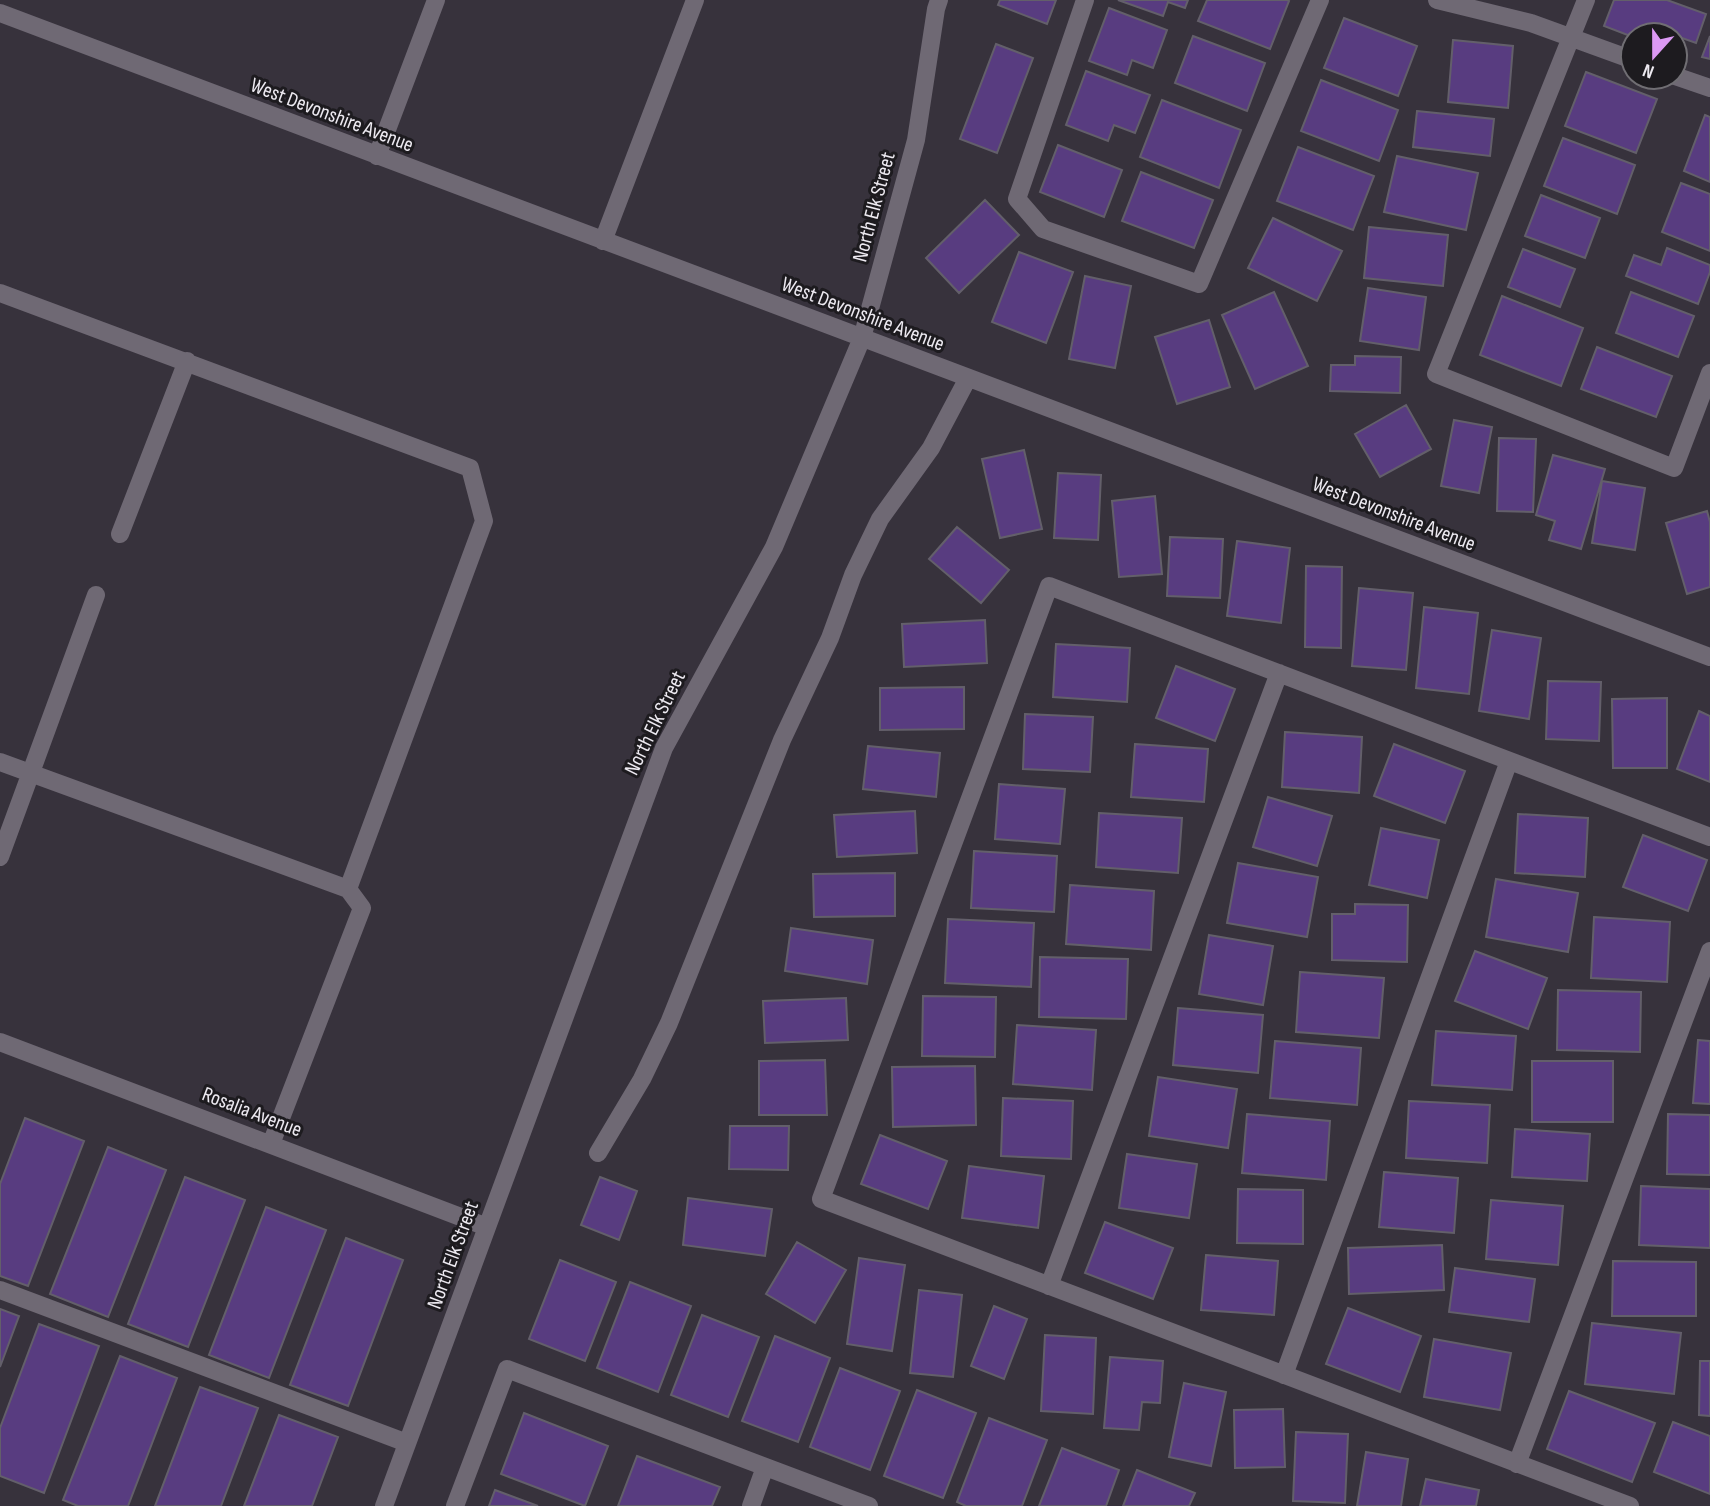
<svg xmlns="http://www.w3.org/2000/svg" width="1710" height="1506" font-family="'Sofia Sans Condensed',sans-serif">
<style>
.building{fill:#583c80;stroke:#635f6a;stroke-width:2}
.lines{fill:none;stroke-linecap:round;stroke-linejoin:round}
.minor{stroke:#6f6974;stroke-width:18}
.labels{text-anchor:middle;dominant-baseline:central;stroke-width:6;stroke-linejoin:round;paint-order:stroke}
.street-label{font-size:21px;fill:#edeaf1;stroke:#1d1b1f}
</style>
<rect width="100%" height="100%" fill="#37323c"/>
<path class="building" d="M1000 0H1056L1047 24 998 5Z
M1118 0H1188L1185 8 1168 2 1163 16Z
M1207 0H1287L1289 1 1270 49 1198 21Z
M1614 0H1667L1706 14 1696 43 1671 34 1633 35V37L1604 26Z
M1109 8 1167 30 1153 68 1132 60 1127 75 1089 61Z
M1344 18 1417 46 1398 96 1324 68Z
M1193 36 1265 63 1247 111 1175 83Z
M1710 36V59L1702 57Z
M1453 40 1513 46 1508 108 1448 102Z
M996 44 1033 58 997 153 960 139Z
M1086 71 1150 95 1135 133 1114 125 1108 141 1066 125Z
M1586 72 1657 99 1636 153 1565 126Z
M1321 80 1398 110 1379 161 1301 131Z
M1162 100 1241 130 1219 188 1140 157Z
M1417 111 1494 119 1490 156 1413 147Z
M1705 115 1710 117V182L1684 171Z
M1563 138 1635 165 1617 214 1544 186Z
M1058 145 1122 170 1104 217 1040 192Z
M1298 147 1374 176 1353 230 1277 201Z
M1397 156 1478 173 1466 230 1384 212Z
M1141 172 1213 200 1194 248 1122 221Z
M1681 183 1710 194V251L1662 232Z
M1541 195 1600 218 1585 258 1525 236Z
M985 200 1019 235 959 293 926 258Z
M1273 218 1342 251 1317 301 1248 268Z
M1369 227 1448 235 1443 286 1364 278Z
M1667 248 1710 265V272L1698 304 1626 276 1634 255 1661 265Z
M1523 249 1575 269 1560 307 1508 287Z
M1019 252 1073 272 1046 343 992 322Z
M1085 276 1131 286 1115 368 1069 359Z
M1368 288 1426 297 1419 350 1360 341Z
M1274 292 1308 366 1255 389 1222 315Z
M1631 292 1694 316 1678 357 1616 333Z
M1502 296 1583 328 1561 386 1480 355Z
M1209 320 1230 387 1177 404 1155 337Z
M1597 347 1672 376 1656 417 1581 389Z
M1355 356 1401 357 1400 393 1330 391 1331 365H1355Z
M1406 405 1431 449 1380 477 1355 434Z
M1454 420 1492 427 1479 493 1441 486Z
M1499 438 1536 439 1533 512 1497 511Z
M1024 450 1042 529 1000 538 982 459Z
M1553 455 1605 469 1581 549 1549 540 1555 521 1536 515Z
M1058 473 1101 475 1098 540 1054 538Z
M1602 481 1645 488 1635 550 1592 543Z
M1155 496 1162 574 1119 577 1112 501Z
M1707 511 1710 522V587L1687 594 1666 523Z
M957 527 1009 570 981 603 929 559Z
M1170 537 1223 539 1220 598 1167 596Z
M1237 541 1290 548 1281 623 1227 616Z
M1306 566 1342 567 1341 648 1305 647Z
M1359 588 1413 593 1406 670 1352 666Z
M1424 607 1478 613 1469 694 1416 688Z
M985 620 987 663 904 667 902 624Z
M1492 630 1541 638 1529 719 1479 711Z
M1056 644 1130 648 1127 702 1053 697Z
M1176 666 1235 689 1215 741 1156 718Z
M1548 681 1601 682 1599 741 1546 739Z
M964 687V729L880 730V688Z
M1667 698V768H1613L1612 699Z
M1699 711 1710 716V782L1677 769Z
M1025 714 1093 717 1090 772 1023 769Z
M1285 732 1362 737 1359 793 1282 787Z
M1135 744 1208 749 1204 802 1131 797Z
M1394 744 1465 771 1445 823 1374 796Z
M868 746 940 753 936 797 863 789Z
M999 784 1065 789 1060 844 995 839Z
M1268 797 1332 816 1317 866 1253 847Z
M915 811 917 853 837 857 834 815Z
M1099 813 1182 818 1178 873 1096 867Z
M1518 814 1588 818 1585 877 1515 873Z
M1381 828 1439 840 1427 898 1369 885Z
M1643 835 1707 860 1688 911 1623 887Z
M974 851 1057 856 1054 912 971 908Z
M1238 863 1318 877 1307 937 1227 923Z
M895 873V916L814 917 813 874Z
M1496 879 1578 893 1568 952 1486 937Z
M1070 885 1154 891 1151 950 1066 944Z
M1355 904 1408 905 1407 962 1332 960V914H1355Z
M1594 917 1670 922 1667 982 1591 978Z
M948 919 1034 923 1031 987 945 983Z
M791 928 873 940 867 984 785 971Z
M1209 935 1273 946 1263 1005 1199 994Z
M1475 951 1547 978 1528 1029 1455 1001Z
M1040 957 1128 959 1126 1019 1039 1017Z
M1300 972 1384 978 1379 1038 1296 1032Z
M1558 990 1641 992 1640 1052 1557 1050Z
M923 996 996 997 995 1057 922 1056Z
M846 998 848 1040 765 1043 763 1001Z
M1178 1008 1263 1015 1258 1073 1173 1065Z
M1017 1025 1096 1030 1092 1090 1013 1084Z
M1436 1031 1516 1036 1512 1090 1432 1085Z
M1698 1040 1710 1041V1104L1693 1103Z
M1275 1041 1361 1048 1357 1105 1270 1098Z
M825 1060 827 1115H759V1061Z
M1532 1061H1613V1122H1532Z
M975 1066 976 1125 893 1127 892 1067Z
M1158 1077 1237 1089 1228 1148 1149 1136Z
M1003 1098 1073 1101 1071 1159 1001 1156Z
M1409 1101 1490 1105 1487 1163 1406 1158Z
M1247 1114 1330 1121 1326 1180 1242 1173Z
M1668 1114 1710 1115V1175L1667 1174Z
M25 1118 84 1141 28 1286 0 1276V1184Z
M730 1126H789L788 1170 729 1169Z
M1515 1129 1590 1134 1587 1181 1512 1177Z
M880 1135 947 1161 928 1209 861 1184Z
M108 1147 166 1170 108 1317 50 1294Z
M1127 1154 1197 1164 1189 1218 1119 1208Z
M969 1166 1044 1176 1038 1228 962 1218Z
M1384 1172 1458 1178 1454 1233 1379 1227Z
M185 1177 245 1200 188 1347 128 1324Z
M600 1177 637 1191 619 1240 581 1225Z
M1641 1186 1710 1189V1248L1639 1245Z
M1238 1189 1303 1190V1244L1237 1243Z
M688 1198 772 1209 765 1256 683 1245Z
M1491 1200 1563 1206 1558 1265 1486 1259Z
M266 1207 326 1230 269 1378 209 1355Z
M1105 1222 1173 1248 1153 1299 1085 1273Z
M346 1238 403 1260 348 1406 290 1385Z
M797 1242 846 1270 815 1323 766 1294Z
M1442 1245 1444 1290 1349 1294 1348 1248Z
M1206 1255 1278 1261 1274 1315 1201 1310Z
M859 1258 905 1265 892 1351 847 1344Z
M560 1260 616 1282 585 1361 529 1339Z
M1613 1261 1696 1262V1316H1612Z
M1455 1268 1535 1279 1529 1322 1449 1312Z
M630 1282 691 1306 658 1392 597 1368Z
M919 1290 962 1295 953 1377 910 1373Z
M994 1306 1027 1319 1004 1379 971 1366Z
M1348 1308 1421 1336 1400 1392 1326 1364Z
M0 1309 19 1316 0 1367Z
M702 1315 759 1337 728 1417 671 1395Z
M1592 1323 1681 1333 1674 1394 1585 1384Z
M39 1324 99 1346 44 1493 0 1476V1428Z
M1045 1335 1096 1338 1093 1414 1041 1411Z
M775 1336 830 1358 798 1442 742 1421Z
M1434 1339 1511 1353 1500 1410 1424 1397Z
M120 1356 177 1378 128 1506H78L63 1500Z
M1110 1357 1163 1361 1160 1403 1142 1402 1139 1430 1104 1428Z
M1700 1361H1710V1416L1699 1415Z
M840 1368 900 1391 870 1470 810 1447Z
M1184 1383 1226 1392 1211 1466 1169 1457Z
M200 1387 258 1408 221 1506H155Z
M917 1390 976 1413 943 1498 884 1476Z
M1569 1391 1655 1423 1632 1482 1547 1449Z
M1283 1409 1285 1467 1235 1468 1234 1410Z
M524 1413 608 1446 585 1506 501 1474Z
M279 1415 338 1437 312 1506H244Z
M989 1418 1047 1440 1022 1506H966L957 1502Z
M1673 1422 1710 1436V1494L1654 1472Z
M1296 1432 1348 1434 1345 1503 1293 1501Z
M1062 1448 1119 1470 1106 1506H1039Z
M1366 1452 1408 1459 1401 1506H1357Z
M637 1456 720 1487 712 1506H618Z
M1137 1470 1195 1493 1189 1506H1123Z
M1426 1479 1479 1490 1476 1506H1420Z
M495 1490 538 1506H489Z"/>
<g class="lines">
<path class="minor" d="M1085 0 1017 199 1043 229 1199 284 1320 0
M1437 0 1531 23 1633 60
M1586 0 1436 374 1674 468 1710 373
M0 13 1710 657
M1675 76 1710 88
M377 156 436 0
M603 241 695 0
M0 293 470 468 484 521 348 889 362 908 271 1144
M120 534 187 361
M0 762 348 889
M0 857 96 595
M0 1042 487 1227
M598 1153 642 1079 669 1023 782 740 830 638 853 575 880 519 931 448 968 378
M1049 1286 1279 673
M0 1290 407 1443
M1284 1375 1509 761
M1517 1464 1710 951
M384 1506 664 748 774 547 862 338 916 140 936 9 939 0
M455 1506 507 1369 869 1506
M751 1506 765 1467
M1630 1506 821 1199 1049 586 1710 837"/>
</g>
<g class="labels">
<g class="street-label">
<text transform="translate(332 115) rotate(21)">West Devonshire Avenue</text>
<text transform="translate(874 207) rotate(-75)">North Elk Street</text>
<text transform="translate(863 314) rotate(21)">West Devonshire Avenue</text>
<text transform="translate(1394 514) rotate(21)">West Devonshire Avenue</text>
<text transform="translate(655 723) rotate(-64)">North Elk Street</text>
<text transform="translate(252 1112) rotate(21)">Rosalia Avenue</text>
<text transform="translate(453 1255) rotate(-70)">North Elk Street</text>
</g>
</g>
<g transform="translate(1654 56) rotate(201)"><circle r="33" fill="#1d1b1f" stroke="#706e73" stroke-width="2"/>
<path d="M0-5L12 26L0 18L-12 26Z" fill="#dc99f4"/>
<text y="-10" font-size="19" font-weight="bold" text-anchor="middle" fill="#edeaf1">N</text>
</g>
</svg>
